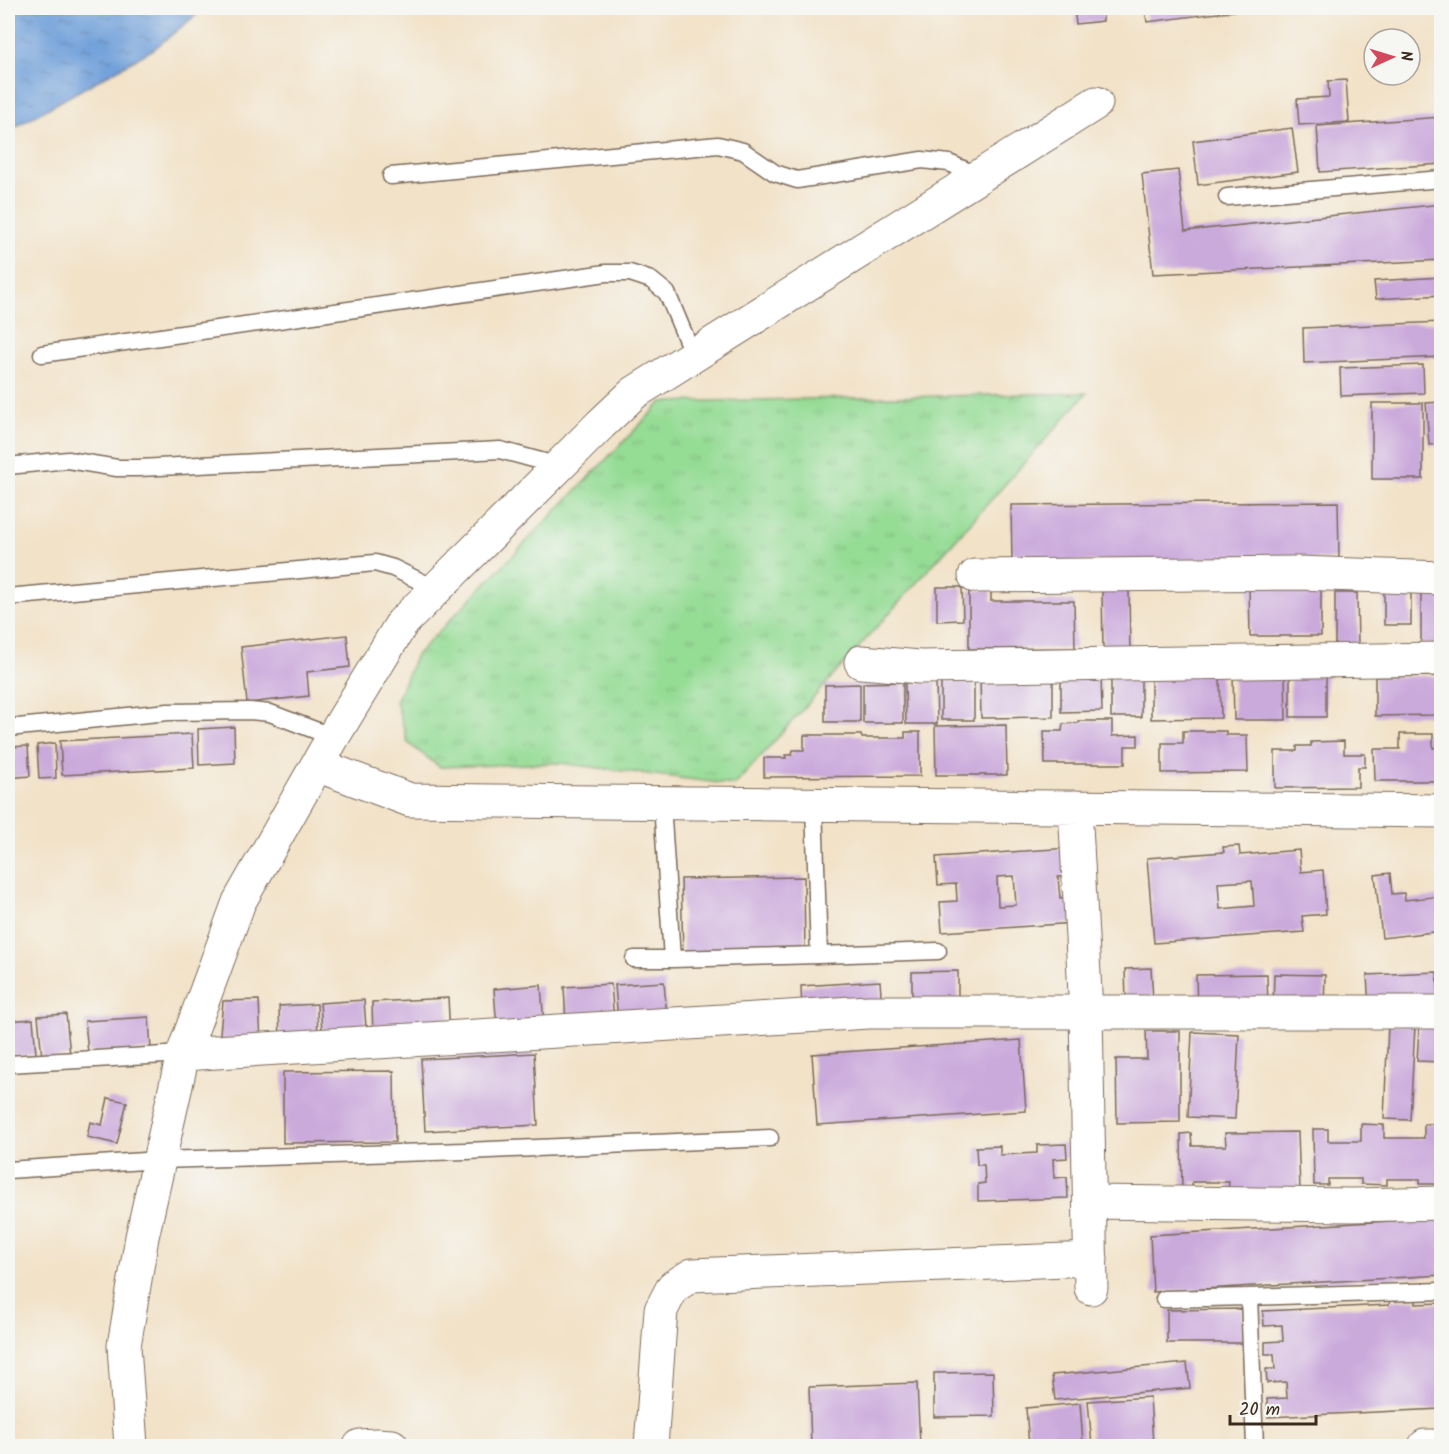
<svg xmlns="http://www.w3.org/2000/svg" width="1449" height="1454" font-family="Kalam,sans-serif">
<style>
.park{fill:url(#park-tufts);stroke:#68835a;stroke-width:1.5}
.water{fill:url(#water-ripples);stroke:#56657c;stroke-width:1.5}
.building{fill:#caa9db;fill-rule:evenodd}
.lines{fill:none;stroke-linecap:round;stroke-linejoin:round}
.lane-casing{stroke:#7b6a5a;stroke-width:19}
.street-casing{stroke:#7b6a5a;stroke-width:35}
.lane{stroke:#fff;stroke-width:16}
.street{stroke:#fff;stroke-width:33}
</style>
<defs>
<pattern id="park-tufts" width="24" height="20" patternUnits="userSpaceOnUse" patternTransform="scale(1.5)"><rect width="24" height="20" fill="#95dc95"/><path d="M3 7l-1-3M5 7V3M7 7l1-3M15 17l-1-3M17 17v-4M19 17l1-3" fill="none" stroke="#81bd80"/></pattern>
<pattern id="water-ripples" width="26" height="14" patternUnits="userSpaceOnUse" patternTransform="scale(1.5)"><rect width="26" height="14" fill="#71a0da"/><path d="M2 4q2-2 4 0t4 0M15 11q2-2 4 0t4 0" fill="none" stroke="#5e83b0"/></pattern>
</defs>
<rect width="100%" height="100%" fill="#f6f6f2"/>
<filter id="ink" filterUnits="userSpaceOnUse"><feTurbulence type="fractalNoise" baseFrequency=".0167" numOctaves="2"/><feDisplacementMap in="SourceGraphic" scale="12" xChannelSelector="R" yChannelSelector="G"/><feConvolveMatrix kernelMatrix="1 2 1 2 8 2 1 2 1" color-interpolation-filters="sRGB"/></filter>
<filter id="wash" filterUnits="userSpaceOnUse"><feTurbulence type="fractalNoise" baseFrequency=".008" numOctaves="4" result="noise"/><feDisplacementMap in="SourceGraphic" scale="24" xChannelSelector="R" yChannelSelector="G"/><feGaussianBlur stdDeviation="1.35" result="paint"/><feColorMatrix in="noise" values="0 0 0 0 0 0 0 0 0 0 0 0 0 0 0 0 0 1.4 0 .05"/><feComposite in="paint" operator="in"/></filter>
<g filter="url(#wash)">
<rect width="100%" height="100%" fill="#f2e2c8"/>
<path class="park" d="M1087 393 735 785 560 763 440 767 408 743 396 701 416 655 662 402Z"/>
<path class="water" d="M8 8H205L154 49 8 131Z"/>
<g id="blocks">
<path class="building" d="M1074 8H1142L1143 10 1103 14V21L1076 24Z
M1145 8H1249L1250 9 1147 22Z
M1346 80 1349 122 1299 125 1297 99 1329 97 1328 81Z
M1442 117V164L1320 172 1317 126Z
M1292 128 1298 172 1198 185 1193 141Z
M1178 170 1185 231 1442 204V260L1153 274 1142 174Z
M1442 277V295L1376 299 1374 281Z
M1442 322V357L1304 363 1303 328Z
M1423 365 1424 393 1341 396 1340 368Z
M1442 402V444L1429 445 1426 403Z
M1372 403H1423V479H1372Z
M1338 502 1339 559 1012 562 1011 505Z
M1249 586H1321V636H1250Z
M937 587H962L963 620 937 621Z
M1411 589V625H1384V590Z
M991 590V601H1074L1075 648 969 649V591Z
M1102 590H1129L1130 651H1103Z
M1421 590H1442V650H1421Z
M1335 593H1357L1358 645 1335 646Z
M347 635 350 667 307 672 309 696 247 703 241 647Z
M1326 673V717H1290V674Z
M1220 674 1221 718 1151 719V675Z
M1061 675H1101L1102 711 1061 712Z
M1233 675H1285L1286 720H1234Z
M1111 676H1141V717H1111Z
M1436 676V715L1375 716V677Z
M1053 677V717L981 718 980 678Z
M974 680V720H941V681Z
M903 682V723H863V683Z
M936 682 937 724H906L905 683Z
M860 684V722H825V685Z
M1078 721H1112V736L1138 735V746H1125V764H1045L1044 731H1062L1063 724 1078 723Z
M1006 725 1007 775H936L935 726Z
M234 727 235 763 199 765 198 729Z
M1183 731H1226V735H1247L1248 772 1162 773V743H1183Z
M905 732H920V776L764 777V758H786L785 755H792L793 750H804V735H861L862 738H905Z
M192 734 194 768 62 775 60 741Z
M1400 734H1433V748L1442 747V781H1375L1374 749H1400Z
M1344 741V754H1365V767H1358V787L1275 788V751H1297V746H1311V742Z
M55 743 56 778 39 779 37 745Z
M28 746 30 776 8 778V747Z
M1239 846 1240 855 1299 850 1301 872 1323 870 1326 914 1302 916 1304 932 1154 943 1147 858 1224 852 1223 847ZM1252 881 1254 906 1220 909 1218 883Z
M1070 848 1072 876 1058 877 1060 898 1073 897 1075 923 942 932 940 902 957 901 956 884 938 885 936 857ZM1014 876 1016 905 998 906 997 877Z
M1390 873 1392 894 1404 893 1405 900 1442 896V931L1382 938 1375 875Z
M804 877 805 951 683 954 681 879Z
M1151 968 1153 999 1126 1001 1125 969Z
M958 971V1006L912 1007V972Z
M1437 972 1439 1006 1369 1009 1367 975Z
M1267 974 1268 1008 1197 1009 1196 975Z
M1274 974 1325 975 1324 1007 1273 1006Z
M880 981 882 1009 802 1013 801 986Z
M664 982 667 1017 618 1021 615 985Z
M611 984 614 1021 566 1024 564 987Z
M541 985 544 1025 497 1029 494 989Z
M448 998 450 1034 373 1038 372 1002Z
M259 1000 261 1042 219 1044 223 1001Z
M364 1000 367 1041 323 1044 320 1003Z
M317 1004 318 1042 280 1043 279 1006Z
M66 1014 70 1055 42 1058 38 1016Z
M149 1017 151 1050 88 1053 85 1021Z
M33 1019 36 1054 8 1056V1021Z
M1388 1025 1415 1026 1410 1120 1384 1119Z
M1419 1027 1442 1028V1062L1417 1061Z
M1146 1031H1180V1122L1117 1123 1116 1059H1147Z
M1192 1032 1239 1034 1235 1119 1188 1117Z
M1021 1040 1026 1111 817 1125 812 1054Z
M534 1053 538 1125 425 1131 421 1059Z
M394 1071 395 1142 283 1143V1072Z
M108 1098 127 1102 117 1144 87 1137 90 1122 102 1125Z
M1361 1124 1384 1125V1138H1424V1124H1442V1184H1420V1179H1387V1185L1361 1184V1179H1328V1185H1314L1313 1129H1328V1141H1361Z
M1298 1132 1300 1190 1228 1191 1229 1182H1192V1191L1182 1192 1181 1134 1191 1133 1192 1146H1226L1225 1133Z
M1066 1144 1067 1158 1053 1159 1054 1178 1067 1177 1068 1198 978 1201V1184L985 1183 984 1165H977L976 1147 1000 1146V1155L1037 1153V1145Z
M1442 1218V1275L1153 1292 1150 1235Z
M1416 1299V1304L1442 1303V1409L1268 1417 1267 1399 1287 1398 1286 1382 1267 1383 1266 1369H1275L1274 1354H1265V1342L1283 1341 1282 1325 1264 1326 1263 1311 1389 1305 1390 1301Z
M1243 1309V1343H1167V1310Z
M1187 1363 1190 1388 1055 1400 1052 1375Z
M993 1372 994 1416 934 1417V1373Z
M917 1383 920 1446H811L809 1387Z
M1150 1397 1153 1444 1092 1446 1088 1401Z
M1080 1403 1083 1443 1051 1446H1029L1026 1408Z"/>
</g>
</g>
<g filter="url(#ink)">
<use href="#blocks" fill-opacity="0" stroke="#7b6a5a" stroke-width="1.5"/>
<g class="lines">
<defs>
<path id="lane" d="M391 176 718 145 743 151 775 173 797 180 922 160 949 163 979 176
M1227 197 1442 179
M42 354 606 273H630L651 280 667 293 693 355
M8 466 68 460 117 468H139L480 451 500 450 559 466
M8 597 375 563 393 568 436 589
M8 728 168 712 250 711 270 713 333 737
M662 803 672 959 819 955 814 805
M819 955 938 951
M634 959H672
M8 1064 183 1054
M8 1170 159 1160 466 1151 770 1138
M1164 1299 1249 1297
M1255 1446 1249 1297 1442 1291"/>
<path id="street" d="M975 576 1298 573 1442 578
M861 662 920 667 1442 659
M317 765 410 800 1442 811
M1075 807 1086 1012 1091 1288
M183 1054 869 1012H1442
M1090 1202 1353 1205 1442 1203
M131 1446 124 1346 142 1237 183 1054 239 902 333 737 402 623 601 424 634 393 1096 103
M360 1446 376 1445 392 1446
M651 1446 661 1310 673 1287 692 1275 1091 1259
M1425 1446H1442"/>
</defs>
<use href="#lane" class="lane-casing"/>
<use href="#street" class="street-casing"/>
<use href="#lane" class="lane"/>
<use href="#street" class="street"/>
</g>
</g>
<rect width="1449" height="1454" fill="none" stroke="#f6f6f2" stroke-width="30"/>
<g transform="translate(1392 57) rotate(86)"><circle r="28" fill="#f6f6f2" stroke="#aba49d" stroke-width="1.5"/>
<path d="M0-4.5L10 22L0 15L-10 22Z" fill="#d1495b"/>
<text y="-9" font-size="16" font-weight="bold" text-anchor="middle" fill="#3b2a1e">N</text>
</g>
<path d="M1230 1415v9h86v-9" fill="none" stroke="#3b2a1e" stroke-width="3"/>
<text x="1239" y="1415" font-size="18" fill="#3b2a1e" stroke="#f6f6f2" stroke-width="4.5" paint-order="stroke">20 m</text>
</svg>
